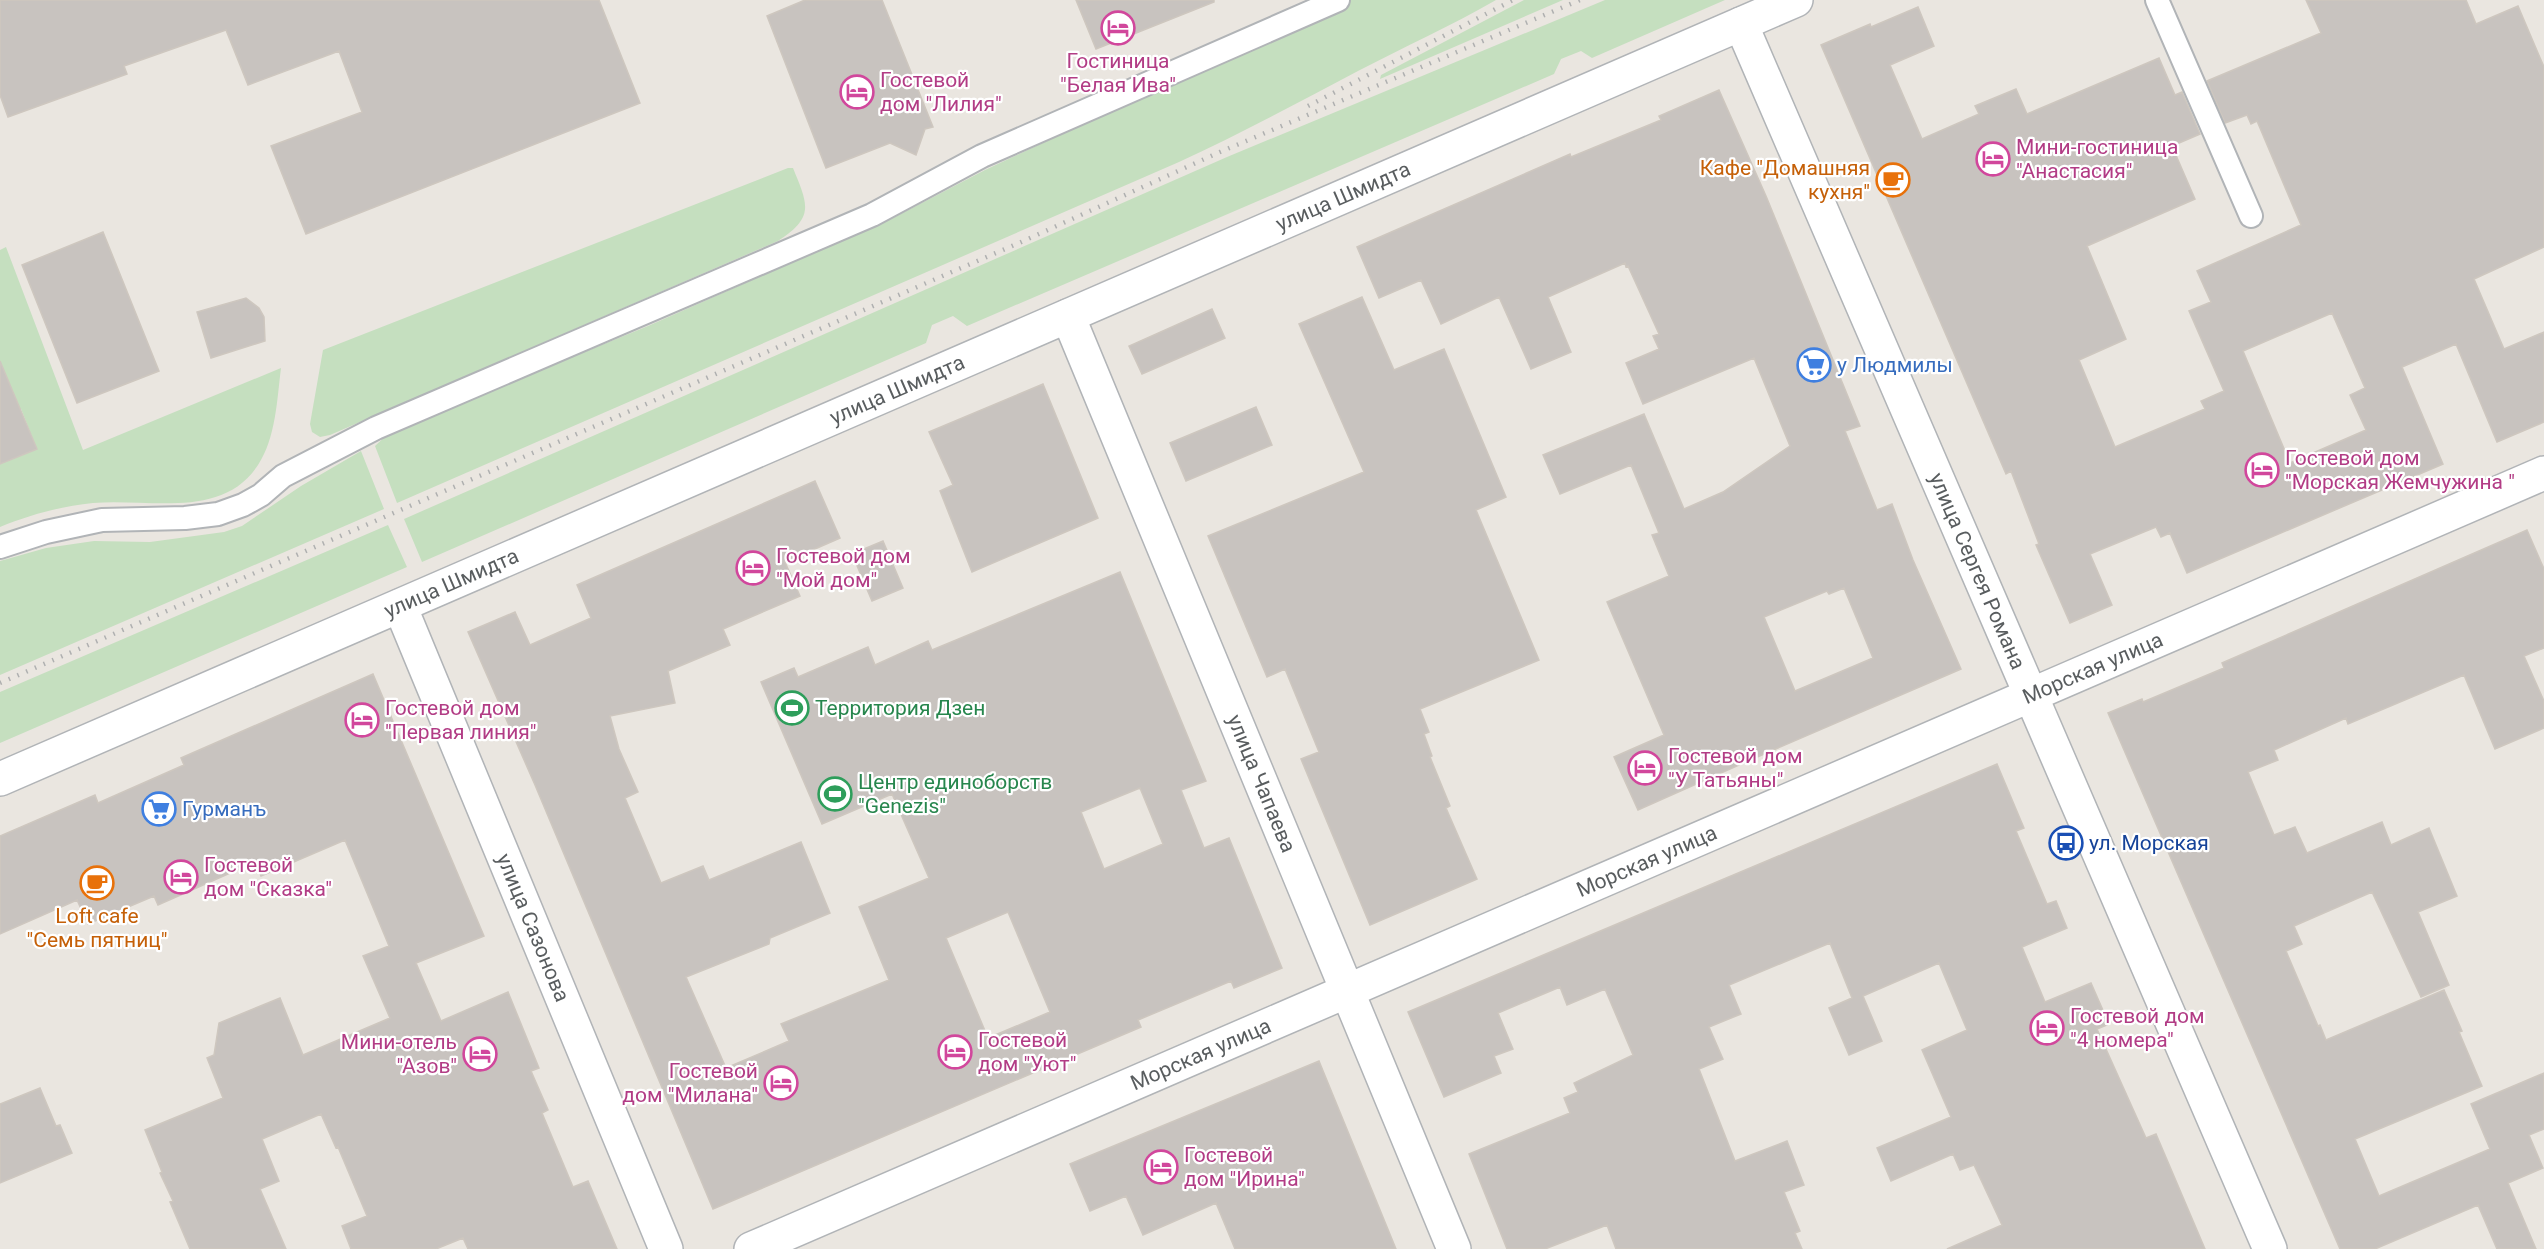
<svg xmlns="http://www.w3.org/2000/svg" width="2544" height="1249" font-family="Roboto,sans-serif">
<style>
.green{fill:#c5dfbf}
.building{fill:#c8c3bf;stroke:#cec7bf;stroke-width:1.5;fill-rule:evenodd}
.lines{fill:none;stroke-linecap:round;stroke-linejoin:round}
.service-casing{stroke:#b1b4b7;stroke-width:26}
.minor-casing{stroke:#b1b4b7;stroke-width:36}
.tertiary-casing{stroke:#b1b4b7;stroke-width:36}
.service{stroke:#fff;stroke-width:22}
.minor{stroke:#fff;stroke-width:33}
.tertiary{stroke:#fff;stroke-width:33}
.rail{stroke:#afb0b0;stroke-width:4.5;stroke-dasharray:1.5 8;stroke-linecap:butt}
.labels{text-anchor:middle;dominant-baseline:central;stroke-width:4.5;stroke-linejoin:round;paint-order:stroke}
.hotel-label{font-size:21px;fill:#b23c85;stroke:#fff;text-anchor:start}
.food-label{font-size:21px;fill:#c56008;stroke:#fff;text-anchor:end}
.street-label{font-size:21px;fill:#595d5f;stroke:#fff}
.shop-label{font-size:21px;fill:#366cbe;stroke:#fff;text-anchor:start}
.leisure-label{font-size:21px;fill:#27864d;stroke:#fff;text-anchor:start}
.transit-label{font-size:21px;fill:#164399;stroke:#fff;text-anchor:start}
</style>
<rect width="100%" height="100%" fill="#eae6e0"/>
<path class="green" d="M1348 0H1496C1451 26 1404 47 1358 71 1299 102 1240 134 1179 162L397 503 375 446 391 431 648 326 893 218 985 170Z
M1524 0H1563L1380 79 1381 75Z
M1605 0H1725L1592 58 1581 51 1561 59 1554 74 967 326 953 316 932 325 926 343 422 562 404 519 1227 157Z
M788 168H793C808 205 815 217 778 241L330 435 320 437 312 432 310 424 323 350Z
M6 247 83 450 281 368C277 399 276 438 258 465 222 520 149 498 93 503 62 506 29 515 0 527V463L37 449 21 409 0 417V250Z
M361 451 384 509 0 675V561L46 548 94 541 150 542 224 532 242 526 301 486Z
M388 525 407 567 0 743V692Z"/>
<path class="building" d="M0 0H599L640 103 306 234 271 146 362 112 339 51 248 85 226 30 124 66 127 74 8 117 0 95Z
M805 0H882L933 127 925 129 916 155 890 143 826 168 767 16Z
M1076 0H1214V2L1096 49Z
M2306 0H2466L2476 24 2518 6 2544 67V247L2474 279 2504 349 2544 332V422L2497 442 2456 344 2402 367 2443 464 2187 573 2170 533 2161 537 2156 527 2090 554 2112 605 2070 623 2036 545 2039 544 2011 471 2006 474 1821 45 1870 24 1871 27 1918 7 1934 46 1890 65 1922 139 1979 114 1975 106 2016 89 2027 114 2159 58 2175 95 2182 92 2200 134 2172 146 2195 199 2087 246 2126 339 2079 360 2115 447 2205 409 2201 401 2224 391 2189 311 2211 302 2197 271 2301 225 2257 121 2251 124 2247 115 2225 123 2207 81 2321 33ZM2332 313 2365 388 2350 395 2366 430 2290 463 2243 351Z
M1719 90 1766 196 1860 426 1845 431 1877 510 1892 504 1913 560 1961 669 1748 761 1638 810 1614 757 1664 735 1607 602 1669 576 1652 535 1659 533 1631 465 1560 494 1543 455 1644 414 1684 509 1723 492 1790 446 1754 358 1643 404 1626 363 1659 349 1653 336 1659 334 1628 266 1626 267 1625 263 1548 297 1571 352 1531 369 1499 297 1441 324 1421 280 1379 298 1357 247 1570 154 1571 157 1661 120 1659 116ZM1844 588 1873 658 1795 691 1764 617 1827 591 1829 594Z
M103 232 159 371 77 403 22 265Z
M1362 297 1394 370 1444 349 1506 497 1476 510 1539 660 1420 709 1429 732 1424 734 1432 756 1430 757 1450 806 1446 808 1477 879 1370 925 1301 759 1319 752 1285 669 1267 677 1208 536 1364 472 1299 324Z
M246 298 259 308 264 317 265 341 211 358 197 312Z
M1212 309 1225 338 1142 374 1129 346Z
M0 361 37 449 0 464Z
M1043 384 1098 518 972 572 940 491 953 485 929 432Z
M1256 407 1272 445 1186 481 1170 443Z
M815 481 840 538 785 562 800 596 723 629 730 645 668 671 675 703 610 716 619 749 638 792 625 798 661 883 703 866 709 880 801 842 830 913 770 938 769 944 686 977 726 1068 789 1041 781 1024 889 980 859 907 929 878 892 794 822 824 761 682 794 668 798 677 868 647 875 665 928 641 932 650 1120 572 1206 781 1181 790 1204 848 1229 838 1282 968 1234 988 1231 981 1138 1020 1141 1027 713 1209 535 785 468 632 515 612 530 645 591 618 577 585ZM1140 788 1163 844 1104 869 1081 812ZM1008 912 1050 1012 988 1038 946 938Z
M2527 530 2544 569V648L2524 656 2544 701V728L2495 749 2464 675 2348 724 2346 718 2274 750 2278 760 2248 772 2274 835 2295 827 2307 853 2382 822 2391 845 2429 828 2457 896 2418 912 2449 985 2421 997 2372 892 2294 926 2302 944 2286 951 2318 1026 2320 1025 2326 1040 2444 990 2462 1031 2459 1032 2482 1086 2355 1139 2379 1196 2490 1149 2471 1104 2544 1073V1129L2529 1135 2543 1168 2508 1183 2536 1249H2497L2478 1205 2375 1249H2340L2108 713 2142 699 2143 702 2224 668 2222 663Z
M883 541 903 588 872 601 852 554Z
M373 674 484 936 416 963 441 1021 508 992 539 1068 531 1071 548 1110 542 1113 573 1187 588 1181 617 1249H468L463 1238 436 1249H351L342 1226 367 1216 338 1147 336 1148 321 1114 262 1139 279 1181 260 1189 286 1249H190L170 1202 173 1201 160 1173 162 1172 145 1130 223 1098 207 1058 214 1055 219 1023 280 998 303 1055 390 1018 363 956 389 946 345 840 261 876 255 862 158 905 154 896 88 924 77 900 0 934V836L95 795 98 803 184 765 181 758Z
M1997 764 2024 828 2016 831 2047 904 2056 901 2067 928 2022 947 2045 1002 2091 983 2109 1024 2097 1029 2146 1138 2156 1134 2205 1249H1947L2002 1225 1974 1165 1960 1170 1953 1154 1891 1181 1877 1148 1951 1117 1922 1050 1967 1030 1939 963 1863 996 1882 1041 1849 1055 1829 1008 1852 998 1830 943 1729 985 1741 1014 1709 1027 1723 1059 1699 1069 1735 1161 1787 1141 1804 1185 1784 1192 1800 1231 1795 1233 1802 1249H1616L1607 1225 1545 1249H1507L1469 1154 1570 1113 1564 1098 1578 1092 1574 1083 1633 1055 1605 989 1567 1005 1560 987 1498 1013 1513 1049 1494 1056 1501 1073 1444 1097 1408 1012Z
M1319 1061 1396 1249H1235L1216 1203 1143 1235 1126 1196 1090 1211 1070 1164Z
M40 1088 56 1126 60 1125 72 1153 0 1183V1104Z"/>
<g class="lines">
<defs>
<path id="service" d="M2157 0 2251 216
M0 547 46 532 102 520 185 518 218 514 243 505 261 495 283 476 376 428 872 215 982 156 1338 0"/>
<g id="minor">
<path id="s1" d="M1741 24 2270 1249"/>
<path id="s2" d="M1068 316 1454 1249"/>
<path id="s3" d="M400 606 666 1249"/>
<path id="s4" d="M751 1249 2544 473"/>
</g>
<g id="tertiary">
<path id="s5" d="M0 779 1796 0"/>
</g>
</defs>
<use href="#service" class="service-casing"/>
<use href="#minor" class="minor-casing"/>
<use href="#tertiary" class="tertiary-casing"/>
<use href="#service" class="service"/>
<use href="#minor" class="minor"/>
<use href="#tertiary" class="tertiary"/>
<path class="rail" d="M1308 106 1513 0
M0 683 1019 243 1220 152 1580 0"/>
</g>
<defs>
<symbol id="hotel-ring" viewBox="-11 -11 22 22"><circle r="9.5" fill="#fff" stroke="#d1479c" stroke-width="1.5"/><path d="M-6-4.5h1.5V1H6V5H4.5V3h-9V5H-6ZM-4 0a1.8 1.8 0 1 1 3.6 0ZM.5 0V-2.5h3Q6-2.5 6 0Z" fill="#d1479c"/></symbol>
<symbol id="cafe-ring" viewBox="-11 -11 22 22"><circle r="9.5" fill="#fff" stroke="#e8710a" stroke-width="1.5"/><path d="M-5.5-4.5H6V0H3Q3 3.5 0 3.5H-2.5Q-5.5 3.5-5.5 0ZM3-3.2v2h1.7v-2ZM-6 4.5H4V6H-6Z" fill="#e8710a"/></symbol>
<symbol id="supermarket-ring" viewBox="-11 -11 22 22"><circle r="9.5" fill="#fff" stroke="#3f7fe0" stroke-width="1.5"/><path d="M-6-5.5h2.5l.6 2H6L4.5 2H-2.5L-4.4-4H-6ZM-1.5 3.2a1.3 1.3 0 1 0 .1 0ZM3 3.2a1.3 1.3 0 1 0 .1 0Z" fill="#3f7fe0"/></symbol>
<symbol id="stadium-ring" viewBox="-11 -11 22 22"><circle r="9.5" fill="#fff" stroke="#2e9e5b" stroke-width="1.5"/><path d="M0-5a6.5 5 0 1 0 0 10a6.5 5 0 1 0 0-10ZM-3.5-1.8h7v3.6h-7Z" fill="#2e9e5b"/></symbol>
<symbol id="bus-ring" viewBox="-11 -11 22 22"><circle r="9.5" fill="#fff" stroke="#1a4fb4" stroke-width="1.5"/><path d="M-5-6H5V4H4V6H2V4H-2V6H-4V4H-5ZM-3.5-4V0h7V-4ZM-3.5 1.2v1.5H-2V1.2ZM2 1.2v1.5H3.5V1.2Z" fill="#1a4fb4"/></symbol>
</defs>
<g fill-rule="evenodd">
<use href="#hotel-ring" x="1099" y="9" width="38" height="38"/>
<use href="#hotel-ring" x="838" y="73" width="38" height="38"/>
<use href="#hotel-ring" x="1974" y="140" width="38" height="38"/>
<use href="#cafe-ring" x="1874" y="161" width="38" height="38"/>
<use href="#supermarket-ring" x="1795" y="346" width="38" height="38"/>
<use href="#hotel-ring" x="2243" y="451" width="38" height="38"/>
<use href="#hotel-ring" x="734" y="549" width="38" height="38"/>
<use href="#stadium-ring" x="773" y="689" width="38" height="38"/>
<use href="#hotel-ring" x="343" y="701" width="38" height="38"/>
<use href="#hotel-ring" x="1626" y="749" width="38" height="38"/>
<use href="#stadium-ring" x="816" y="775" width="38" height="38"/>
<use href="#supermarket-ring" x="140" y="790" width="38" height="38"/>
<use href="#bus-ring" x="2047" y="824" width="38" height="38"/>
<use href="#hotel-ring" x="162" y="858" width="38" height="38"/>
<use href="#cafe-ring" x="78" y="864" width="38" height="38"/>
<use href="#hotel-ring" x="2028" y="1009" width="38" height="38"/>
<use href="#hotel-ring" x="936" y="1033" width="38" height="38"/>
<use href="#hotel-ring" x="461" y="1035" width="38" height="38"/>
<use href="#hotel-ring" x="762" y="1064" width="38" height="38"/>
<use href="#hotel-ring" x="1142" y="1148" width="38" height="38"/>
</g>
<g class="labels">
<g class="hotel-label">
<text x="1118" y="61" text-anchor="middle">Гостиница<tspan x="1118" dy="24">"Белая Ива"</tspan></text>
<text x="880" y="80">Гостевой<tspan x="880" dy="24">дом "Лилия"</tspan></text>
<text x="2016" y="147">Мини-гостиница<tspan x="2016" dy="24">"Анастасия"</tspan></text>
<text x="2285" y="458">Гостевой дом<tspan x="2285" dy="24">"Морская Жемчужина "</tspan></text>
<text x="776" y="556">Гостевой дом<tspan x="776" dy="24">"Мой дом"</tspan></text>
<text x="385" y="708">Гостевой дом<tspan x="385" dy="24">"Первая линия"</tspan></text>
<text x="1668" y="756">Гостевой дом<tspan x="1668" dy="24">"У Татьяны"</tspan></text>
<text x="204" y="865">Гостевой<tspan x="204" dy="24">дом "Сказка"</tspan></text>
<text x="2070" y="1016">Гостевой дом<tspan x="2070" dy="24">"4 номера"</tspan></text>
<text x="978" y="1040">Гостевой<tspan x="978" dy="24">дом "Уют"</tspan></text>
<text x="457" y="1042" text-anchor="end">Мини-отель<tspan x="457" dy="24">"Азов"</tspan></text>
<text x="758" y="1071" text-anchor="end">Гостевой<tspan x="758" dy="24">дом "Милана"</tspan></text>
<text x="1184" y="1155">Гостевой<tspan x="1184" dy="24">дом "Ирина"</tspan></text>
</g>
<g class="food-label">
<text x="1870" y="168">Кафе "Домашняя<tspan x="1870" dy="24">кухня"</tspan></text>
<text x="97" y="916" text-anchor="middle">Loft cafe<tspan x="97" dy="24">"Семь пятниц"</tspan></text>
</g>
<g class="street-label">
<text stroke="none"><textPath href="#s5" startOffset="1464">улица Шмидта</textPath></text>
<text stroke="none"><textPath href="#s5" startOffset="978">улица Шмидта</textPath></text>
<text stroke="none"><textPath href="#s1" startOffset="596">улица Сергея Романа</textPath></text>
<text stroke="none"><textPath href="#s5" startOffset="492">улица Шмидта</textPath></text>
<text stroke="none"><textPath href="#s4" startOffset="1462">Морская улица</textPath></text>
<text stroke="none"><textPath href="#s2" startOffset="506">улица Чапаева</textPath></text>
<text stroke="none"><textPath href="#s4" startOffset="976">Морская улица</textPath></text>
<text stroke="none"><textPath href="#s3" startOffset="348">улица Сазонова</textPath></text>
<text stroke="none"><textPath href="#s4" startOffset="490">Морская улица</textPath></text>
</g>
<g class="shop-label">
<text x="1837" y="365">у Людмилы</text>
<text x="182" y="809">Гурманъ</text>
</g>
<g class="leisure-label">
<text x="815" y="708">Территория Дзен</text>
<text x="858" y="782">Центр единоборств<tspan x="858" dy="24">"Genezis"</tspan></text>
</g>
<g class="transit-label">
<text x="2089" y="843">ул. Морская</text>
</g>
</g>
</svg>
